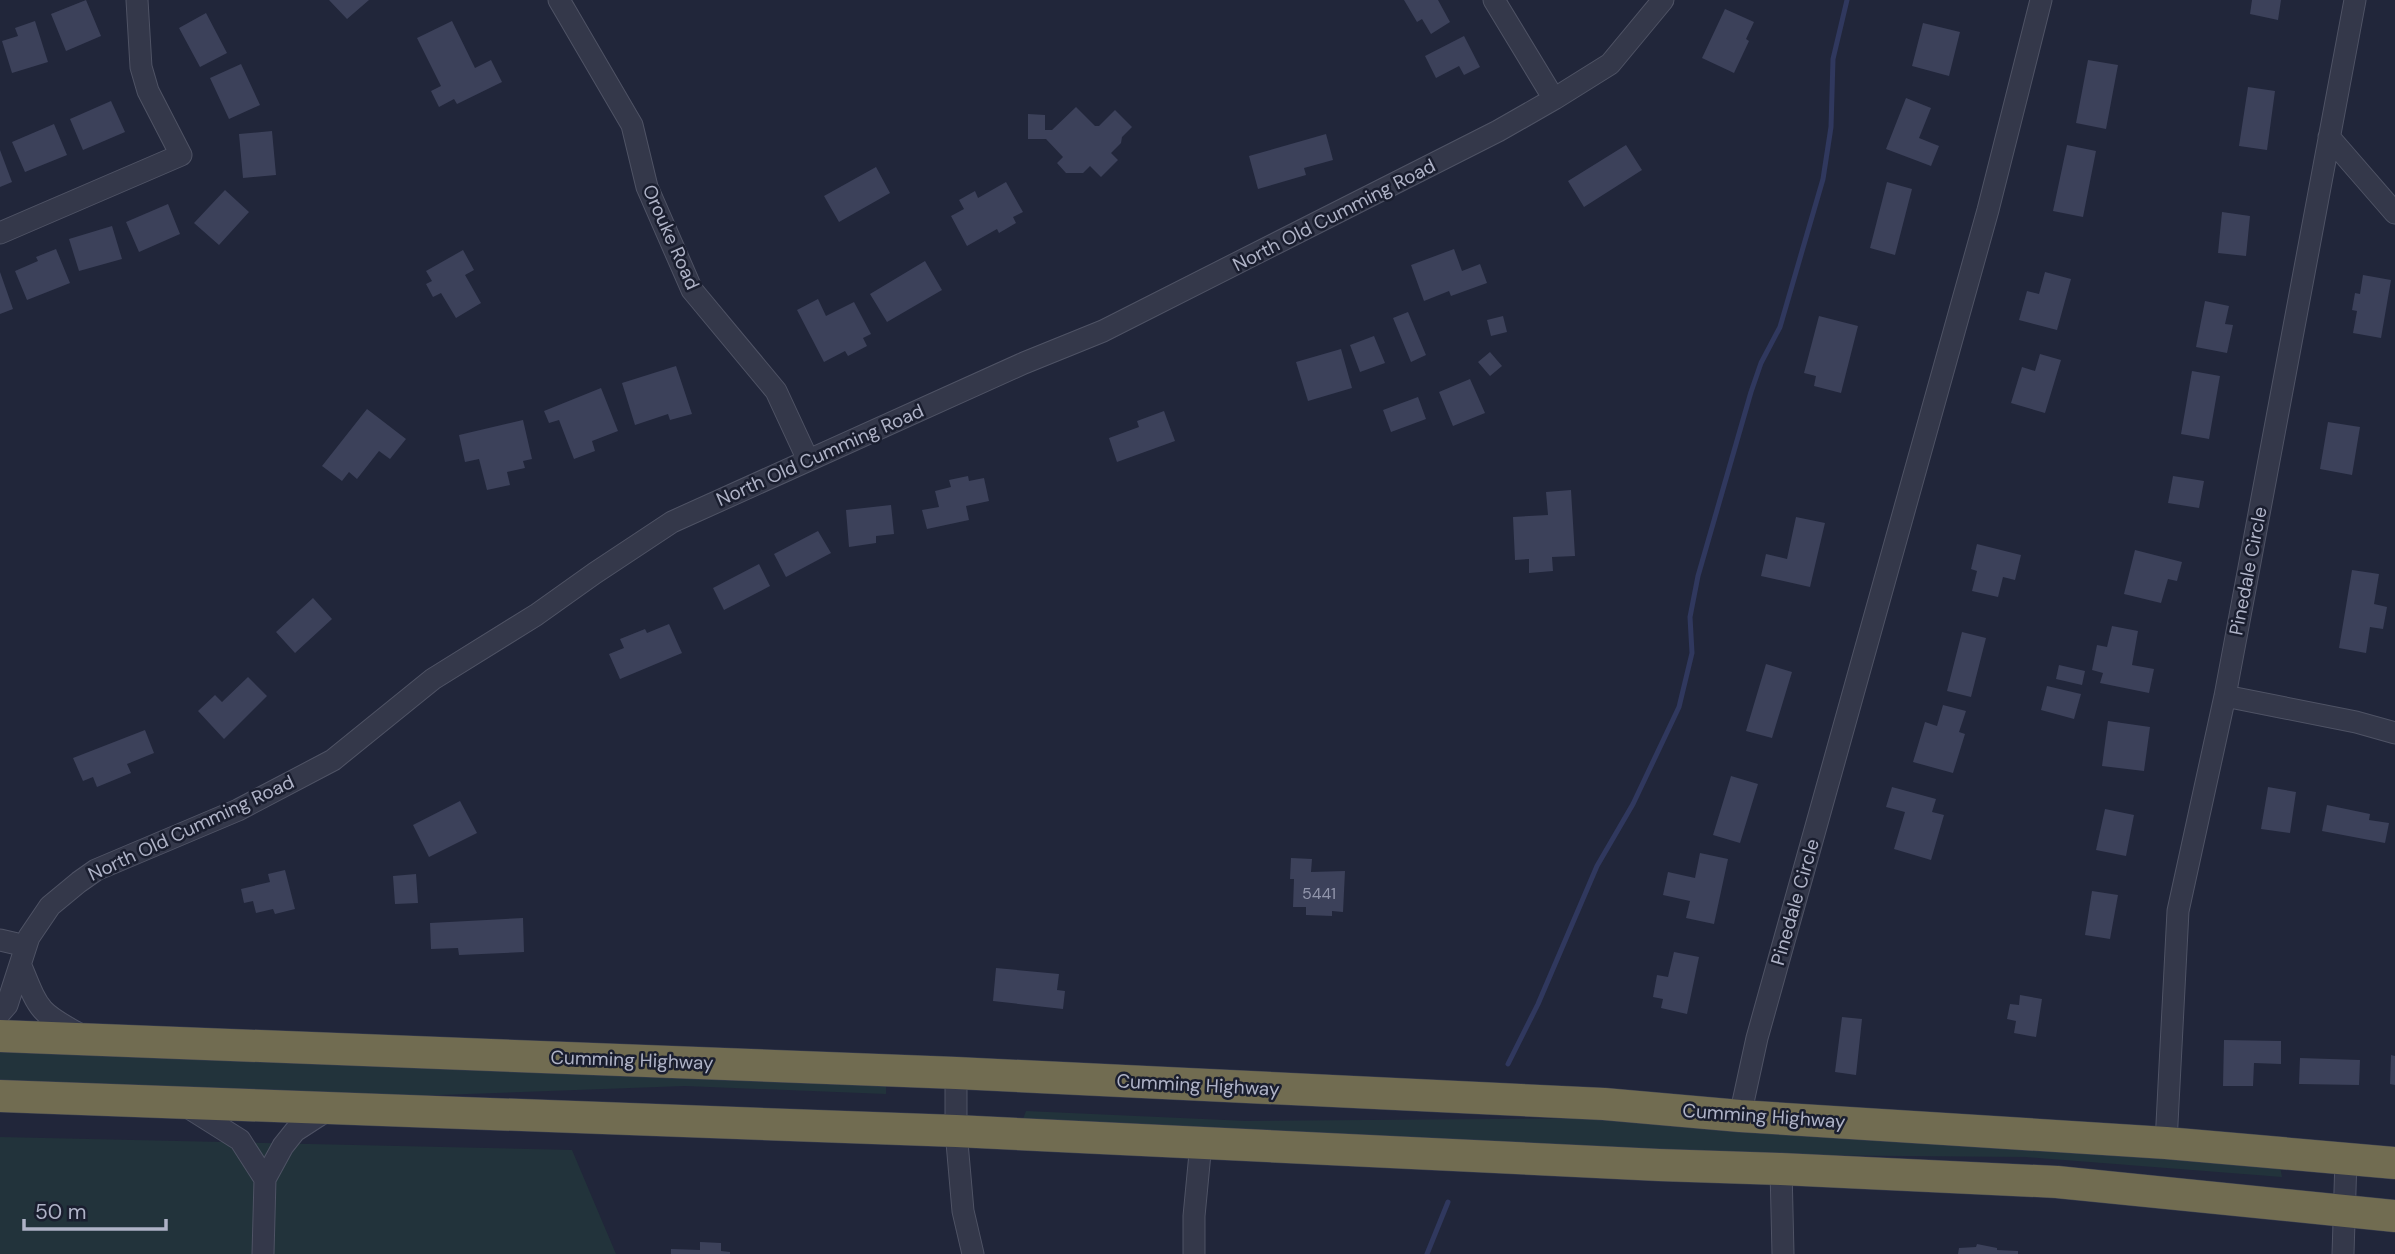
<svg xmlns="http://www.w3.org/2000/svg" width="2395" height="1254" font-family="'DM Sans',sans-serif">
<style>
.green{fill:#22333b}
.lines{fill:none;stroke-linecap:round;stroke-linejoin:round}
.stream{stroke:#30385e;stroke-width:5}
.building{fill:#3c415a}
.minor-casing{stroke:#4f5365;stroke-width:23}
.highway-casing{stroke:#3c4052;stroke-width:33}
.minor{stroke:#34384a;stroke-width:21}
.highway{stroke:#716c51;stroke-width:32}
.labels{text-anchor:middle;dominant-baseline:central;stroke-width:5;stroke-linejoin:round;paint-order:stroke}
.number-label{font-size:16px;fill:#9296ac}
.street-label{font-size:19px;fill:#afb3c7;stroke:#1a1e2f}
</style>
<rect width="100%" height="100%" fill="#21263a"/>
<path class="green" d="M0 1050 886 1082V1094L685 1086 357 1098 0 1089Z
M1026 1111 1247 1121 1638 1118 2279 1161 2282 1177 2026 1157 1638 1154 1023 1119Z
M0 1137 572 1150 616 1254H0Z"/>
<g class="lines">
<path class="stream" d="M1508 1064 1538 1004 1597 866 1633 804 1679 707 1692 653 1690 617 1698 576 1751 392 1761 363 1780 327 1823 179 1831 127 1833 59 1847 0
M1427 1254 1448 1202"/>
</g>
<path class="building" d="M86 0 101 36 66 51 51 14Z
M329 0H369L347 19Z
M1404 0H1438L1450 22 1431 34 1422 19 1417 22Z
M2252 0H2281L2278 20 2250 14Z
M1725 9 1754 22 1746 39 1749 41 1734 73 1702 58Z
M206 13 227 53 200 67 179 28Z
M35 21 48 62 12 73 2 41 18 36 15 28Z
M452 21 475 68 491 60 502 82 457 104 454 99 439 107 431 91 441 86 417 38Z
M1923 23 1960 32 1949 76 1912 66Z
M1464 36 1480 67 1464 75 1459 66 1436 78 1425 56Z
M2088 60 2118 65 2106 129 2076 123Z
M241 64 260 105 229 119 210 78Z
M2248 87 2275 91 2267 150 2239 146Z
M1906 98 1931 108 1919 138 1939 146 1931 166 1886 149Z
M111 101 125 132 83 150 70 119Z
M1076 107 1095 126H1099L1115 110 1132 127 1122 137 1121 143 1111 153 1118 160 1101 177 1090 166 1083 173H1066L1057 163 1063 157 1046 139H1028V114L1045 115V130H1052Z
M54 124 67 155 25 172 12 142Z
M272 131 276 175 243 178 239 134Z
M1326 134 1333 160 1304 168 1306 175 1258 189 1249 156Z
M1626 145 1642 170 1584 207 1568 181Z
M2067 145 2096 151 2083 217 2053 211Z
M0 150 12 182 0 187Z
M876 167 890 193 839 222 824 196Z
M1006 182 1023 212 1013 217 1016 223 999 233 997 229 967 246 951 216 964 209 959 200 975 191 978 198Z
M1887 182 1912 189 1895 255 1870 248Z
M225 190 249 212 219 245 194 223Z
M168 204 180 234 139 252 126 222Z
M2222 212 2250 216 2246 256 2218 253Z
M112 226 122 259 79 271 69 239Z
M56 249 70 283 27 300 15 271 38 261 36 257Z
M1454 249 1462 271 1480 264 1487 283 1451 296 1449 291 1424 301 1411 265Z
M463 250 474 270 465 275 481 303 456 318 441 293 433 297 426 284 432 281 426 271Z
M925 261 942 290 887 322 870 294Z
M0 272 13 309 0 314Z
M2045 272 2071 279 2057 330 2019 320 2027 291 2039 294Z
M2363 275 2391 280 2381 338 2353 333 2357 311 2352 310 2355 293 2360 294Z
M818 299 826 316 854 302 871 334 863 338 867 346 848 356 845 351 824 362 797 310Z
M2205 301 2229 306 2225 324 2233 325 2227 353 2196 347Z
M1408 312 1426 355 1411 362 1393 318Z
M1503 316 1507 332 1491 336 1487 320Z
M1819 316 1858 326 1841 393 1814 386 1816 376 1804 373Z
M1374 336 1385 363 1360 372 1350 345Z
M1341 349 1352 388 1308 401 1296 362Z
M1490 352 1502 366 1490 376 1478 362Z
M2040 354 2061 360 2045 413 2011 403 2022 367 2035 371Z
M676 366 692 414 670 420 668 414 635 425 622 383Z
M2192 371 2220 376 2209 439 2181 434Z
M1470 379 1485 413 1453 426 1439 392Z
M601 388 618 431 592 441 595 451 574 459 559 420 549 423 544 411Z
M1418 397 1426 419 1391 432 1383 410Z
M367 409 406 439 390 459 379 451 357 479 349 472 342 481 322 466Z
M1164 411 1175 441 1117 462 1109 438 1139 427 1137 421Z
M523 420 532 459 523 461 525 468 507 472 510 485 487 490 479 459 465 462 459 435Z
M2328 422 2360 427 2352 475 2320 469Z
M968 476 969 481 984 478 989 501 966 506 969 520 927 529 922 510 939 507 935 491 951 487 949 480Z
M2173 476 2204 481 2199 508 2168 503Z
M1571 490 1575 556 1552 557 1553 571 1529 573V559L1515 560 1513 517 1548 515 1546 492Z
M891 505 894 534 876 536V543L849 547 846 510Z
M1796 517 1825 523 1810 587 1761 576 1766 554 1787 559Z
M818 531 831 553 786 577 774 554Z
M1977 544 2021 555 2015 580 2003 577 1998 597 1972 591 1977 571 1971 569Z
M2135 550 2182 562 2177 581 2168 579 2161 603 2124 594Z
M759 564 770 586 724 610 713 588Z
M2352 570 2379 574 2374 604 2387 607 2383 629 2370 627 2366 653 2339 648Z
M313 598 332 619 295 653 276 632Z
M669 624 682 653 620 679 609 654 624 648 620 639 645 629 647 633Z
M2112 626 2138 631 2132 665 2154 669 2149 693 2100 683 2103 673 2092 670 2097 645 2107 647Z
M1962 632 1986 638 1971 697 1947 691Z
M1766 664 1792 672 1772 738 1746 731Z
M2059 665 2085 671 2082 685 2056 679Z
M248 677 267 696 224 739 198 711 215 695 222 702Z
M2047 686 2081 694 2074 719 2041 710Z
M1943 705 1966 711 1959 732 1965 734 1953 773 1913 762 1925 722 1937 726Z
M2108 721 2150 727 2144 771 2102 766Z
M145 730 154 753 127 764 131 773 97 787 93 777 83 781 73 758Z
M1731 776 1758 784 1740 843 1713 835Z
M1892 787 1936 799 1932 812 1944 815 1931 860 1894 849 1905 812 1886 807Z
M2268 787 2296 792 2290 833 2261 829Z
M460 801 477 833 429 857 413 825Z
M2327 805 2370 814 2369 820 2389 823 2385 843 2322 831Z
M2105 809 2134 815 2126 856 2096 850Z
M1700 853 1728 859 1714 924 1686 918 1690 901 1663 895 1668 872 1695 878Z
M1291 858 1312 859 1311 872 1345 871 1343 912 1332 911V916L1306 915V907H1293L1294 879H1290Z
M285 870 295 909 275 914 273 909 256 913 253 901 244 903 241 889 270 882 268 874Z
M416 874 418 903 395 904 393 876Z
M2092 891 2118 895 2110 939 2085 935Z
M523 918 524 952 459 955 458 948 431 949 430 923Z
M1674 952 1699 957 1687 1014 1661 1008 1663 999 1653 997 1657 975 1668 977Z
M996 968 1059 974 1057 990 1065 991 1063 1009 993 1001Z
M2020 995 2042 999 2036 1037 2014 1033 2016 1021 2007 1019 2010 1004 2019 1005Z
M1842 1017 1862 1019 1856 1075 1835 1072Z
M2224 1040 2281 1041V1064L2254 1063 2253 1086H2223Z
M2391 1055 2395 1056V1085L2390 1084Z
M2300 1058 2360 1060 2359 1085 2299 1084Z
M700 1242 721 1243V1251L730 1252V1254H671V1249L700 1250Z
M1977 1244 1997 1248V1250L2018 1251V1254H1958L1959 1248 1976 1247Z"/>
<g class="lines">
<defs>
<path id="minor" d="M559 0 632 125 647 187 692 290 776 391 808 460
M1494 0 1554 99
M2329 137 2395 213
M0 233 181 155 148 91 141 67 137 0
M2225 696 2356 722 2395 733
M0 940 26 946
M21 966C39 1010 38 1012 81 1035
M0 1013 7 1005 29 937 50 906 79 882 96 870 238 810 333 760 433 679 536 615 595 573 672 522 1024 363 1103 331 1498 131 1554 99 1610 64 1663 0
M956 1073V1131L963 1211 973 1254
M186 1106 240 1140 265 1179
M1740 1116 1757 1038 1988 210 2041 0
M2166 1143 2178 911 2225 696 2355 0
M1781 1169 1783 1254
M263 1254 265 1179 283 1146 295 1131 329 1109
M1194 1254V1216L1201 1143
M2343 1254 2346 1159"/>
<path id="highway" d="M0 1036 956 1073 1604 1104 1740 1116 2166 1143 2395 1163
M0 1096 956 1131 1659 1165 1781 1169 2057 1182 2395 1216"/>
</defs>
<use href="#minor" class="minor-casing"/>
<use href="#highway" class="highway-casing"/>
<use href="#minor" class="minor"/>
<use href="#highway" class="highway"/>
</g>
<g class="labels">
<g class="number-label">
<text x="1319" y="893">5441</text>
</g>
<g class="street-label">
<text transform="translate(1334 215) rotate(-27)">North Old Cumming Road</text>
<text transform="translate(671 237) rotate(66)">Orouke Road</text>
<text transform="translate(820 455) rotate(-24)">North Old Cumming Road</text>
<text transform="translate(2248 571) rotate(-79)">Pinedale Circle</text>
<text transform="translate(191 828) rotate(-25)">North Old Cumming Road</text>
<text transform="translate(1795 902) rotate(-74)">Pinedale Circle</text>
<text transform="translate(632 1060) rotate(2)">Cumming Highway</text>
<text transform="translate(1198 1085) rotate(3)">Cumming Highway</text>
<text transform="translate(1764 1116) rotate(4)">Cumming Highway</text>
</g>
</g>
<path d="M24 1219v10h142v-10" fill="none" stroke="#afb3c7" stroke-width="3.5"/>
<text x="35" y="1219" font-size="21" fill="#afb3c7" stroke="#1a1e2f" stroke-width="5" paint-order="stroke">50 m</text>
</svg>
